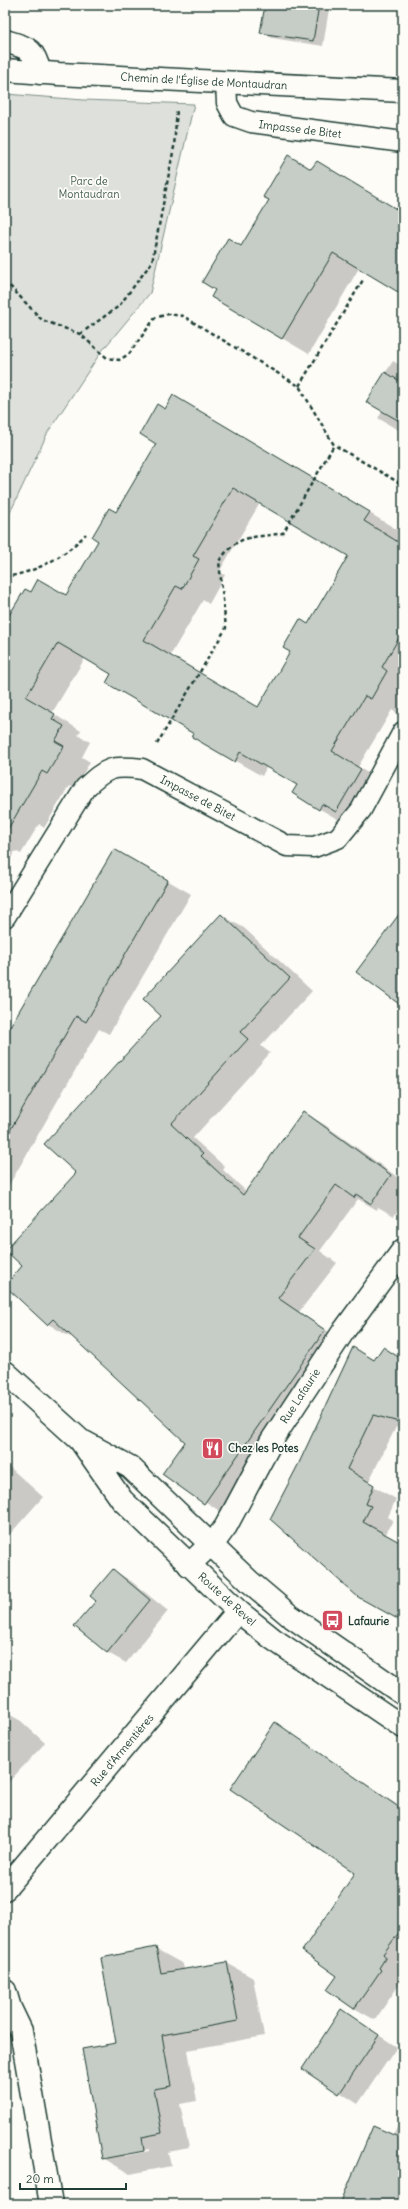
<svg xmlns="http://www.w3.org/2000/svg" width="408" height="2209" font-family="Delius,sans-serif">
<style>
.green{fill:#dde0db;stroke:#7e8e88}
.shadow{fill:#0003;fill-rule:evenodd}
.building{fill:#c6cdc7;stroke:#1f3d34;fill-rule:evenodd}
.lines{fill:none;stroke-linecap:round;stroke-linejoin:round}
.lane-casing{stroke:#1f3d34;stroke-width:23}
.street-casing{stroke:#1f3d34;stroke-width:25}
.secondary-casing{stroke:#1f3d34;stroke-width:25}
.path{stroke:#1f3d34;stroke-width:2.5;stroke-dasharray:4 3;stroke-linecap:butt}
.lane{stroke:#fdfcf7;stroke-width:20}
.street{stroke:#fdfcf7;stroke-width:22}
.secondary{stroke:#fdfcf7;stroke-width:22}
.labels{text-anchor:middle;dominant-baseline:central;stroke-width:3.5;stroke-linejoin:round;paint-order:stroke}
.street-label{font-size:11px;fill:#1f3d34;stroke:#fdfcf7}
.park-label{font-size:11px;fill:#455e55;stroke:#fdfcf7}
.poi-label{font-size:11px;font-weight:bold;fill:#1f3d34;stroke:#fdfcf7;text-anchor:start}
</style>
<rect width="100%" height="100%" fill="#fdfcf7"/>
<filter id="ink" filterUnits="userSpaceOnUse"><feTurbulence type="fractalNoise" baseFrequency=".025" numOctaves="2"/><feDisplacementMap in="SourceGraphic" scale="8" xChannelSelector="R" yChannelSelector="G"/><feConvolveMatrix kernelMatrix="1 2 1 2 8 2 1 2 1" color-interpolation-filters="sRGB"/></filter>
<g filter="url(#ink)">
<path class="green" d="M5 94 84 100 194 104 150 293 101 352 48 432 8 517 5 537Z"/>
<path class="shadow" d="M266 5H323L329 9 323 46 272 38 261 32Z
M312 170 403 213V294L359 268 309 354 212 297 242 247Z
M393 361 403 367V433L378 418 383 411 367 402Z
M165 411 200 412 403 533V704L398 714 392 710 358 767 387 785 363 827 349 819 346 824 320 809 325 801 267 766 262 776 193 737 195 734 112 674 85 658 52 713 81 731 78 735 90 742 82 757 90 762 74 789 69 786 44 828 39 824 21 854 15 851 5 869V626L31 594 67 597 157 443ZM260 503 349 556 258 708 170 656 203 600 209 604 225 575 219 572Z
M115 850 191 894 109 1034 99 1029 5 1192V1035Z
M221 915 244 928 312 991 261 1046 270 1053 193 1138 225 1167 223 1170 246 1191 303 1112 325 1125 403 1181V1203L394 1216 378 1207 377 1210 358 1199 320 1251 337 1263 299 1312 347 1344 227 1516 164 1474 186 1441 72 1335 70 1337 48 1324 5 1285 23 1266 78 1173 162 1016Z
M353 1348 375 1360 383 1348 403 1360V1429L396 1427 368 1483 396 1499 388 1517 393 1520 385 1536 403 1546V1621L300 1463Z
M5 1463 43 1497 10 1534 5 1531Z
M113 1570 131 1581 168 1611 126 1663 108 1653 76 1626 97 1601Z
M5 1712 21 1721 45 1743 5 1786Z
M275 1724 403 1809V1974L399 1981 401 1982 375 2020 354 2008 339 1976 356 1873Z
M156 1949 183 1964 184 1970 227 1963 253 1978 264 2036 188 2050 197 2101 180 2104 189 2148 168 2152 171 2166 130 2174 103 2158 118 2043ZM149 2149V2151L125 2156V2154Z
M342 2011 397 2047 358 2104 303 2068Z
M5 2072 10 2076 5 2088Z
M403 2114V2204H341L393 2136Z"/>
<path class="building" d="M265 5H319L313 41 260 33Z
M288 155 311 169 317 161 403 213V295L333 253 282 339 211 297 215 290 202 282 228 238 241 246 269 200 263 197Z
M385 372 403 383V423L366 402Z
M173 395 370 512 364 521 403 545V631L382 667 387 671 371 699 365 696 332 751 361 769 336 812 322 804 319 810 292 793 297 785 240 752 235 762 192 737 194 734 106 683 111 674 58 643 26 697 55 714 52 719 64 726 55 741 64 746 47 774 42 771 5 834V622L25 589 31 592 38 579 66 595 98 541 92 537 109 508 116 512 156 444 140 434 157 404 165 409ZM233 488 348 556 308 624 300 619 283 648 290 652 258 707 144 640 176 586 182 589 199 559 193 556Z
M114 849 168 880 86 1022 76 1016 5 1139V1035Z
M403 909V1007L356 972Z
M221 914 290 978 240 1032 248 1039 171 1124 203 1154 201 1156 243 1195 303 1111 391 1175 371 1204 356 1194 354 1198 336 1185 298 1238 315 1249 278 1298 325 1330 204 1504 162 1474 185 1442 53 1319 47 1325 5 1286 22 1266 5 1250 76 1173 44 1144 161 1016 143 999Z
M353 1347 374 1360 383 1347 403 1360V1423L373 1415 347 1469 374 1485 366 1504 371 1506 363 1522 403 1544V1622L358 1597 270 1519 299 1463Z
M113 1569 150 1600 107 1653 74 1626 96 1601 90 1596Z
M275 1722 403 1810V1927L383 1954 386 1957 379 1968 381 1970 354 2009 327 1990 337 1976 302 1951 355 1873 230 1789Z
M156 1947 161 1973 227 1962 238 2021 162 2035 171 2086 154 2089 162 2133 142 2137 144 2151 102 2159 82 2049 116 2043 101 1958Z
M341 2009 379 2035 339 2094 302 2069Z
M373 2126 403 2139V2204H340Z"/>
<g class="lines">
<defs>
<path id="lane" d="M226 82 227 103 234 116 251 122 403 142
M5 917 85 788C106 768 112 765 142 769L287 846 314 847 338 838 361 810 403 732"/>
<path id="street" d="M5 41C28 48 34 48 40 73
M5 70 59 74 403 91
M189 1565 218 1537 226 1526 272 1440 343 1332 403 1250
M5 1889 238 1611
M5 1991 10 2008 21 2031 51 2204"/>
<path id="secondary" d="M5 1372 80 1440 122 1500 238 1611 273 1639 403 1727
M84 1442 130 1467 250 1582 289 1615 403 1694"/>
</defs>
<use href="#lane" class="lane-casing"/>
<use href="#street" class="street-casing"/>
<use href="#secondary" class="secondary-casing"/>
<path class="path" d="M5 281 42 320 80 334 107 358 119 360 129 354 155 318 168 314 183 316 299 386 334 445 403 485
M80 334 119 306 152 262 174 147 177 109
M299 386 363 280
M5 577C37 572 64 557 86 534
M157 744 226 628 219 561C240 532 252 539 283 533L334 445"/>
<use href="#lane" class="lane"/>
<use href="#street" class="street"/>
<use href="#secondary" class="secondary"/>
</g>
</g>
<defs>
<symbol id="restaurant-square" viewBox="-11 -11 22 22"><rect x="-9" y="-9" width="18" height="18" rx="4" fill="#d1495b" stroke="#fdfcf7"/><path d="M-5-6h1v4h1v-4h1v4h1v-4h1v5L-1.5 .5V6h-2V.5L-5-1ZM5-6V6H3V1.5H1.5Q1.5-4 5-6Z" fill="#fff"/></symbol>
<symbol id="bus-square" viewBox="-11 -11 22 22"><rect x="-9" y="-9" width="18" height="18" rx="4" fill="#d1495b" stroke="#fdfcf7"/><path d="M-5-6H5V4H4V6H2V4H-2V6H-4V4H-5ZM-3.5-4V0h7V-4ZM-3.5 1.2v1.5H-2V1.2ZM2 1.2v1.5H3.5V1.2Z" fill="#fff"/></symbol>
</defs>
<g fill-rule="evenodd">
<use href="#restaurant-square" x="200" y="1436" width="25" height="25"/>
<use href="#bus-square" x="320" y="1608" width="25" height="25"/>
</g>
<g class="labels">
<g class="street-label">
<text transform="translate(204 81) rotate(3)">Chemin de l'Église de Montaudran</text>
<text transform="translate(300 129) rotate(7)">Impasse de Bitet</text>
<text transform="translate(198 798) rotate(28)">Impasse de Bitet</text>
<text transform="translate(300 1396) rotate(-57)">Rue Lafaurie</text>
<text transform="translate(227 1599) rotate(42)">Route de Revel</text>
<text transform="translate(122 1750) rotate(-50)">Rue d'Armentières</text>
</g>
<g class="park-label">
<text x="89" y="181">Parc de<tspan x="89" dy="13">Montaudran</tspan></text>
</g>
<g class="poi-label">
<text x="228" y="1448">Chez les Potes</text>
<text x="348" y="1621">Lafaurie</text>
</g>
</g>
<rect width="408" height="2209" fill="none" stroke="#fdfcf7" stroke-width="20"/>
<rect x="10" y="10" width="388" height="2189" fill="none" stroke="#1f3d34" stroke-width="1.5" filter="url(#ink)"/>
<path d="M20 2183v6h106v-6" fill="none" stroke="#1f3d34" stroke-width="2"/>
<text x="26" y="2183" font-size="12" fill="#1f3d34" stroke="#fdfcf7" stroke-width="3" paint-order="stroke">20 m</text>
</svg>
